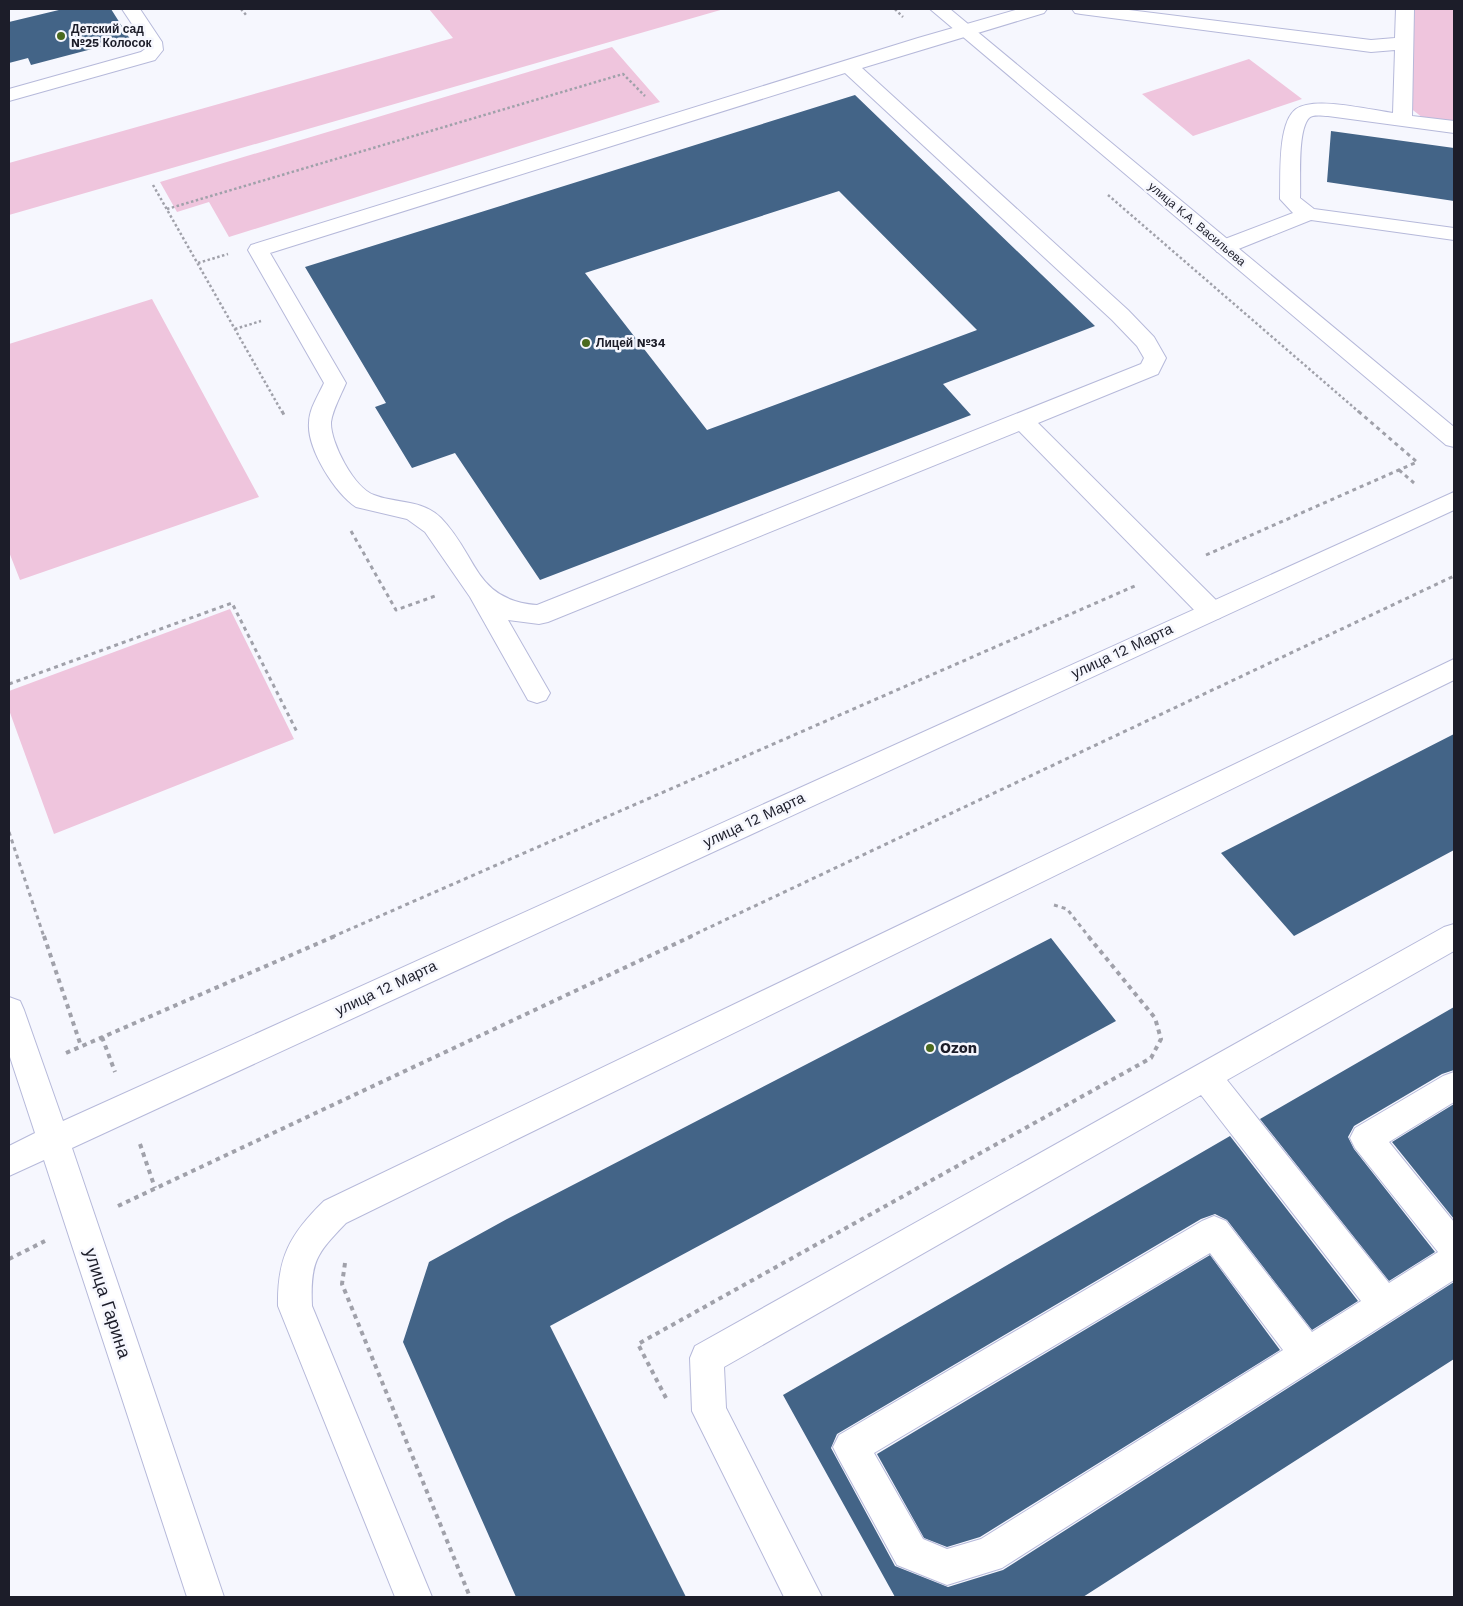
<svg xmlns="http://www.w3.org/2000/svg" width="1463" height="1606" font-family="'Work Sans',sans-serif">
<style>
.green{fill:#efc5dd}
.building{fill:#436487;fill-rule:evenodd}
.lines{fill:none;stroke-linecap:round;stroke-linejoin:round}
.lane-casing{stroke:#b6b9da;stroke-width:2}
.street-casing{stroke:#b6b9da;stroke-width:2}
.path-far2{stroke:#a0a1aa;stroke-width:2.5;stroke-dasharray:2.5 2.5;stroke-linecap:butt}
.path-far1{stroke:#a0a1aa;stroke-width:3;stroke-dasharray:4 4;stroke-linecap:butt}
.path{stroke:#a0a1aa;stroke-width:4;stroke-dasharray:4.5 4.5;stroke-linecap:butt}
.lane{fill:#fff;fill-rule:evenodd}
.street{fill:#fff;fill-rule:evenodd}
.poi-dot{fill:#4b6a1f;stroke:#f6f7fe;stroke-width:2}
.labels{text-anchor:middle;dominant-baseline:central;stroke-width:5;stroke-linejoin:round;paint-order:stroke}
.far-poi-label{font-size:12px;font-weight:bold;fill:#1c1d29;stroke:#f6f7fe;text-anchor:start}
.far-street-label{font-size:12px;fill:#1c1d29;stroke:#f6f7fe}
.street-label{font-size:15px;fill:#1c1d29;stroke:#f6f7fe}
.poi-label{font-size:15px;font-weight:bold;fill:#1c1d29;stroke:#f6f7fe;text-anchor:start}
.near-street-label{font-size:18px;fill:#1c1d29;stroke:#f6f7fe}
</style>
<rect width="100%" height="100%" fill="#f6f7fe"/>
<path class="green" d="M429 9H724L9 215V163L453 38Z
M1412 9H1454V122L1423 118 1409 107Z
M612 47 660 102 229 237 209 202 177 212 160 182Z
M1249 59 1302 99 1193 136 1142 94Z
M152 299 259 497 20 580 9 552V344Z
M230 609 294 739 54 834 9 710V691Z"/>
<path class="building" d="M63 9H111L130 39 31 65 28 58 9 63V22Z
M855 95 1095 326 943 384 971 415 540 580 455 453 412 468 375 407 386 403 305 267ZM839 191 977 330 707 430 585 273Z
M1331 131 1454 148V201L1327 182Z
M1454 734V850L1294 936 1221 853Z
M1051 938 1116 1021 550 1326 686 1597H516L403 1342 429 1262 507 1219Z
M1454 1007V1070L1442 1074 1354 1126 1348 1137 1354 1149 1435 1252 1389 1281 1260 1119Z
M1454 1104V1219L1392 1142Z
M1230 1136 1358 1301 1312 1330 1227 1220 1215 1214 1201 1219 837 1434 831 1448 895 1566 948 1587 1003 1570 1454 1282V1359L1083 1597H895L783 1395Z
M1210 1255 1280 1350 980 1537 947 1547 924 1538 877 1454Z"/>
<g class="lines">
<defs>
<path id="lane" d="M122 9H140L162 42 163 50 155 60 9 101V89L141 52 145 49 144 42Z
M1019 9H1047L1044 13 862 68 1128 310 1154 337 1166 358 1158 374 1038 423 1220 604 1224 611 1220 618 1211 620 1202 618 1019 431 548 622 539 624 508 620 550 693 546 700 537 703 528 700 470 597 425 532 407 519 356 507C335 493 307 449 309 423 309 409 318 396 324 383L248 250 251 245 918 38ZM845 73 1112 320 1137 346 1144 358 1141 364 537 605C474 600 478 556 441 518 422 499 397 504 374 495 354 488 330 442 331 422 333 409 341 395 346 383L270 253Z
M1072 9H1121L1371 40 1395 38 1396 9H1414L1412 116 1454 121V133L1328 116C1322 116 1313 114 1309 118 1297 131 1301 181 1300 198L1314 209 1454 228V240L1311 220 1231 252 1224 253 1217 252 1214 247 1217 242 1293 213 1280 199C1281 177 1277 123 1296 109 1315 96 1370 110 1393 113L1395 50 1371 52 1081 14 1075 13Z
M1454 659V680L346 1223C316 1254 310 1262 312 1306L432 1597H395L278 1306C277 1258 290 1234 324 1201Z
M1454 924V951L1227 1080 1389 1283 1438 1252 1355 1148 1350 1138 1355 1128 1443 1076 1454 1072V1102L1389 1142 1454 1222V1280L1002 1568 947 1585 897 1565 839 1459 833 1447 839 1435 1202 1221 1214 1216 1226 1221 1312 1332 1361 1301 1201 1095 724 1367 726 1408 822 1597H784L692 1411 690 1358 695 1346 1444 927ZM1210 1253 1283 1350 981 1539 947 1549 923 1539 874 1453Z"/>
<path id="street" d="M930 9H950L1454 427V447L1446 445Z
M1454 492V510L72 1148 224 1597H187L44 1160 9 1176V1146L35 1133 9 1054V997L20 1001 24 1010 63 1121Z"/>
</defs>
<use href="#lane" class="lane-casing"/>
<use href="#street" class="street-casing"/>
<path class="path-far2" d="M241 9 247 16
M895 9 903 17
M153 185 282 412
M1108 195 1359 412
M167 209 623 74 645 96
M198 263 228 254
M235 329 261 321"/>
<path class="path-far1" d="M282 411 284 415
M1399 470 1414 483
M351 531 396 610 438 595
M1206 555 1417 462 1358 411
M9 684 232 603 298 734
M9 832 44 937
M1054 905 1067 909 1089 937
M332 937 1137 585
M689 937 1454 576"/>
<path class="path" d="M44 936 81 1046
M102 1037 115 1072
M66 1053 335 936
M140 1144 155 1188
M118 1206 692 936
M9 1259 45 1241
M345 1263 342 1284 470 1597
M666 1398 638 1344 1151 1058 1161 1039 1155 1018 1088 936"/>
<use href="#lane" class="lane"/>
<use href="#street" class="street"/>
</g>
<g class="poi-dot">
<circle cx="61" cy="36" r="5"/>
<circle cx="586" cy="343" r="5"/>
<circle cx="930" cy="1048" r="5"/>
</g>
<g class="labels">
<g class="far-poi-label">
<text x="71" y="29">Детский сад<tspan x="71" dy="14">№25 Колосок</tspan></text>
<text x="596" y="343">Лицей №34</text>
</g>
<g class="far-street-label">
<text transform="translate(1197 224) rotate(40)">улица К.А. Васильева</text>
</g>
<g class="street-label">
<text transform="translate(1122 651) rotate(-25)">улица 12 Марта</text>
<text transform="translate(754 820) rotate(-25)">улица 12 Марта</text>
<text transform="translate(386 988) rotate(-25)">улица 12 Марта</text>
</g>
<g class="poi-label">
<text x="940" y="1048">Ozon</text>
</g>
<g class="near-street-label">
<text transform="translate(108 1303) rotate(72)">улица Гарина</text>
</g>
</g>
<rect width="1463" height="1606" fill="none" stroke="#1c1d29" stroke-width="20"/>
</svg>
